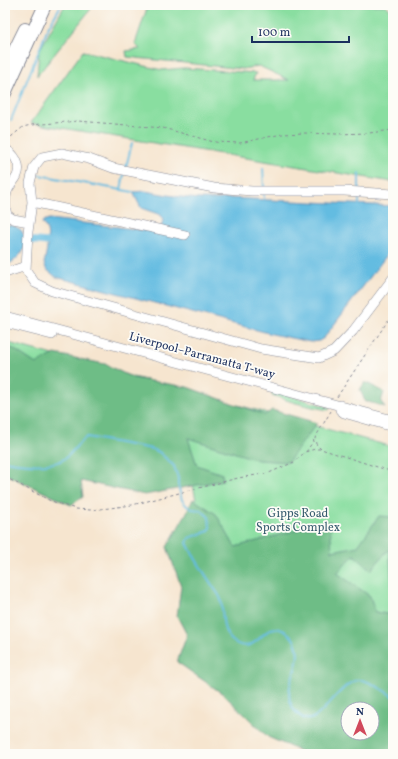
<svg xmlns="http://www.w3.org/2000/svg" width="398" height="759" font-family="Vollkorn,serif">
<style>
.green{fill:#89dea0;stroke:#52867f}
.forest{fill:#6ebd86;stroke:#447672;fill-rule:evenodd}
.water{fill:#64bce1;stroke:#4076a0}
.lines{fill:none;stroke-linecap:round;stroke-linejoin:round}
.stream{stroke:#64bce1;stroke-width:2}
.canal{stroke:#64bce1;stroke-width:7}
.minor-casing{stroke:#888a96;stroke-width:10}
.major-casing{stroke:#888a96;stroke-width:14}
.path{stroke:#888a96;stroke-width:1;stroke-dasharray:3 3;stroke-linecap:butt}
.minor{stroke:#fff;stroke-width:9}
.major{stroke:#fff;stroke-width:12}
.labels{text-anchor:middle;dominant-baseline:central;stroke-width:3.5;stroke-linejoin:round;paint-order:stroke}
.street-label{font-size:12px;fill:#1b2f5e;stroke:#fdfcf7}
.park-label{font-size:12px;fill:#365b6e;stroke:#fdfcf7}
</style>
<rect width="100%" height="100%" fill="#fdfcf7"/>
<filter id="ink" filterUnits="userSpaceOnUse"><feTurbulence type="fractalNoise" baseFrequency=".025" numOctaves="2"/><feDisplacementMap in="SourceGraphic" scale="8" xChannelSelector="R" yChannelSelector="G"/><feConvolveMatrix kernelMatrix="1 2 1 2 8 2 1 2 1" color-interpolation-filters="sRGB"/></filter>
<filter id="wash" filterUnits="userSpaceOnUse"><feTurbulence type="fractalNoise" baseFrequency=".012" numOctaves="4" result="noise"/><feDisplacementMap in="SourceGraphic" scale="16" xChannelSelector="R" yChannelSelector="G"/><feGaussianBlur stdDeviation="0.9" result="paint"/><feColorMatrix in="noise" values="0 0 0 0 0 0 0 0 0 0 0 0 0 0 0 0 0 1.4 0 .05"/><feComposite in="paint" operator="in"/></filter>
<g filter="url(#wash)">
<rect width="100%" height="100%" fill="#f6e5cf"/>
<path class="green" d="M65 5H94L37 76 39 51Z
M148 5H386L393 13V182L31 123 83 51 162 70 184 68 256 73 253 80H289L259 66 243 69 127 57 126 51 140 49 135 44Z
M5 342 393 447V685L202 533 192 479 5 452Z
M273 391 329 407V410C309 407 290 402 272 395Z"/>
<path class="forest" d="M12 348 36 364 55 354 105 364 133 378 187 387 265 415 272 410 317 423 288 462 258 460 188 438 197 465 222 474 223 480 145 495 81 481 83 497 71 505 5 474V351Z
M365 382 384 392 381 402 385 407 365 401 360 390Z
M193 499 216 514 235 547 330 521 332 551 358 546 379 516 393 517V597L389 549 371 570 354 555 337 573 370 596 375 612 393 615V754H307L268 737 223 694 177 662 187 635 177 616 181 586 167 547 187 512ZM348 709H372V733H348Z"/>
<path class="water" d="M145 191C174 196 201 202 230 198L393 206V247L324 338 319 341 310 342 272 334 56 277 46 269 44 263C46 257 50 234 46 228 45 226 43 225 42 223L43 221 49 219 160 232 163 220 161 215 141 208 133 192Z
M13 225 21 230 27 240C25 252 16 261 5 266V226Z"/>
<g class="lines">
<path class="stream" d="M11 120 48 28 61 5
M126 167 132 143
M263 168 264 189
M359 173V188
M39 175 133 192
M121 190 124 174
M264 194V200
M359 195V204
M5 461C20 464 51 468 64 459 73 453 77 443 87 437L152 449 159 452 174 466 178 478V485L182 500 186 505 192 509 201 510 209 517 210 528 209 531 189 538 187 543C194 558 203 571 212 585 215 590 220 595 221 600 224 615 220 632 234 642 252 654 259 635 271 629 279 626 290 633 294 640 308 664 278 685 294 710 297 713 301 718 306 719 321 723 342 678 361 680 372 681 383 691 393 696"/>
<path class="canal" d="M27 240 47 242"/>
</g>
</g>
<g filter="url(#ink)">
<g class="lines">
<defs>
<path id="minor" d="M5 149C14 153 22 165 17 176 14 182 9 186 7 192 5 200 5 208 7 215L13 219 29 222
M393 194 344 191H252L214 188 113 168 89 159 62 153 42 157 34 167 30 183 32 202 28 232 26 270 35 283 52 291 261 349 319 358 334 351 353 331 393 278
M32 202 185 235
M5 273 26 266
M5 316 393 420
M5 323 52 335
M340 405V410L344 413 393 427"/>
<path id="major" d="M5 70 25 29
M5 93 45 5"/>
</defs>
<use href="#minor" class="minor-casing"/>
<use href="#major" class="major-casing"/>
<path class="path" d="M8 142 12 136 23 127 31 125 78 121 163 128 214 142 240 143 282 134 304 133 336 134 369 133 393 130
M337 397 393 313
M321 449 316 444 315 438 331 411
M306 452 314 440
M5 477 49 500 66 506 76 509 90 510 110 508 132 505 238 478 269 473 294 462 305 452 315 449H321L393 472"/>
<use href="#minor" class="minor"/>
<use href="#major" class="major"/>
</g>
</g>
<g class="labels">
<g class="street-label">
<text transform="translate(202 356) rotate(15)">Liverpool–Parramatta T-way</text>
</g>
<g class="park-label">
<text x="298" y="514">Gipps Road<tspan x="298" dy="14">Sports Complex</tspan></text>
</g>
</g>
<rect width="398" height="759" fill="none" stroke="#fdfcf7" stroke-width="20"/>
<g transform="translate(360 721)"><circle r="19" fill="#fdfcf7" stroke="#a3aaba"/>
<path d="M0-3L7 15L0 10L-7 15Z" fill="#d1495b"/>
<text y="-6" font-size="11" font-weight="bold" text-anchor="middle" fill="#1b2f5e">N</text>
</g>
<path d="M252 36v6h97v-6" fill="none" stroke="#1b2f5e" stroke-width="2"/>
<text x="258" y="36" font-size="12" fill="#1b2f5e" stroke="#fdfcf7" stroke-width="3" paint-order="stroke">100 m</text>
</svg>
